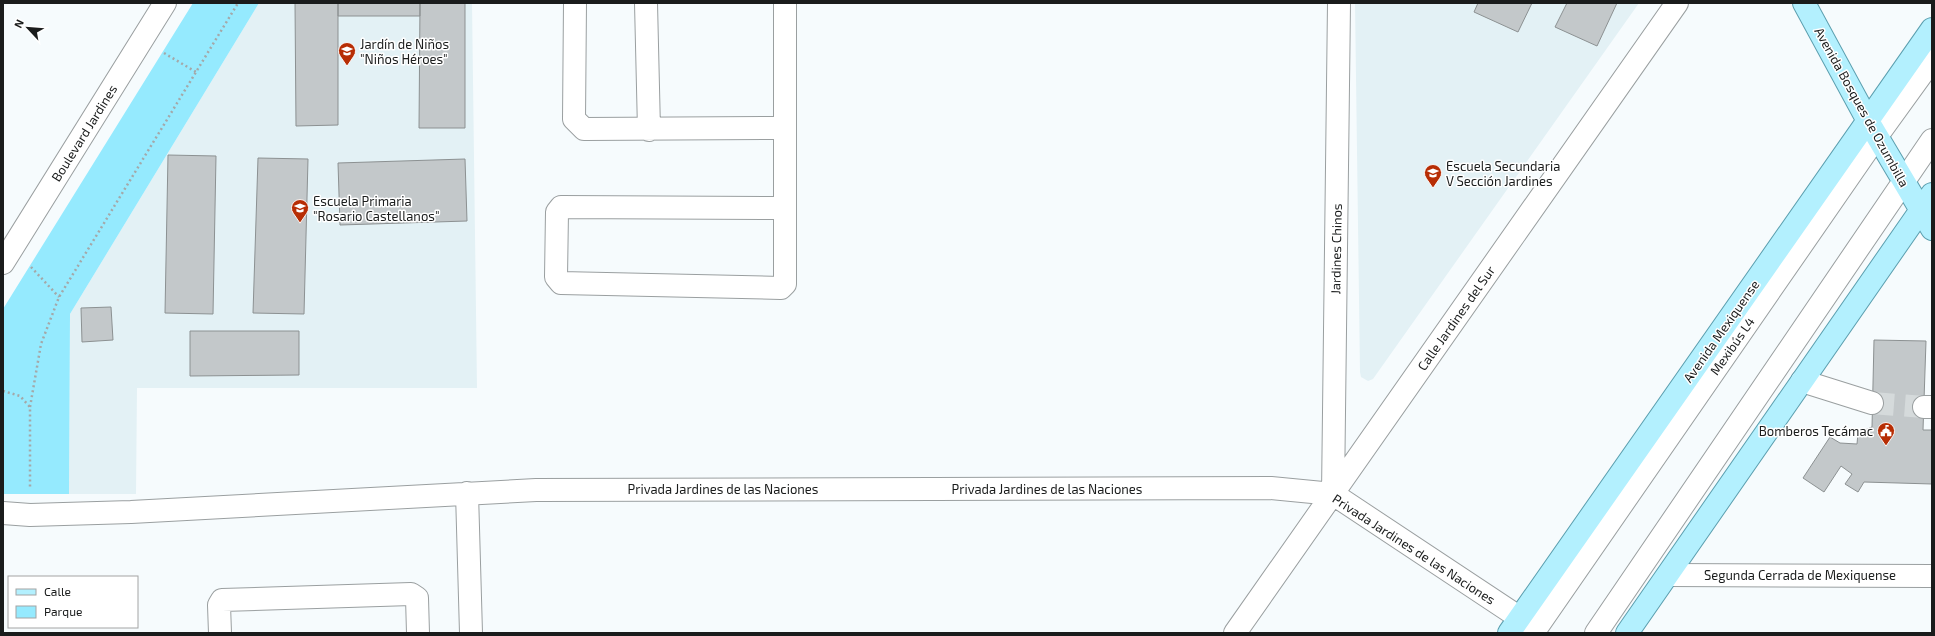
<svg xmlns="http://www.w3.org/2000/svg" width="1935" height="636" font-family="'Exo 2',sans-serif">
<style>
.built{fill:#e3f1f5}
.green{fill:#95eafe}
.building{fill:#c3c8ca;stroke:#8c9192}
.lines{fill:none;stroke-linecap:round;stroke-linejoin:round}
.minor-tunnel{stroke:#d5dadb;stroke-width:22;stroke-dasharray:22 11;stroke-linecap:butt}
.minor-casing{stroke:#9a9fa0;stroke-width:24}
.major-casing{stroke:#5c9faf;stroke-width:24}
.path{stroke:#a4a8a9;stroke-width:2.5;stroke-dasharray:2 3;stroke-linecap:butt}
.minor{stroke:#fff;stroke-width:22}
.major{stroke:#b3f0fe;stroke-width:22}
.labels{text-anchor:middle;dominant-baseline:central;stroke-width:3;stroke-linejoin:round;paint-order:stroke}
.poi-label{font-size:13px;fill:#1a1c1c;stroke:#fff;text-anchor:start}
.street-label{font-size:13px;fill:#1a1c1c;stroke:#fff}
</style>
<rect width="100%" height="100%" fill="#f6fbfd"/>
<path class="built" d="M259 3H472L477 388H137L136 494H69L70 314Z
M1355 3H1639L1373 379 1368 381 1361 377 1360 372Z"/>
<path class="green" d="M193 3H259L70 314 69 494H3V309Z"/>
<path class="building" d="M295 3H338V125L296 126Z
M338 3H420V16H338Z
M420 3H465V128H419Z
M1478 3H1532L1518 32 1474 12Z
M1567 3H1617L1597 46 1555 27Z
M168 155 216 156 213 314 165 313Z
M258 158 308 159 304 314 253 313Z
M465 159 467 221 340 225 338 163Z
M111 307 113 340 82 342 81 308Z
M190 331H299V375L190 376Z
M1874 340 1926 341 1923 430H1932V484L1864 482 1858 492 1845 484 1852 474 1841 466 1824 492 1803 478 1830 437 1840 443 1857 444 1858 433 1872 427Z"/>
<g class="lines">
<path class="minor-tunnel" d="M1872 403 1924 407"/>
<defs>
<path id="minor" d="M575 3 574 119 584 129 784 128
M646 3 649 130
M784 208 561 207 557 212 556 277 561 283 781 288 785 284V3
M3 263 165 3
M1802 381 1872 403
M1924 407H1932
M467 493 471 633
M1333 494 1339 3
M3 513 30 515 131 512 536 490 1271 488 1333 494 1520 618
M1669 575 1932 576
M220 633 219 605 222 600 411 594 417 598 418 633
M1235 633 1677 3
M1533 633 1877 136 1932 60
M1596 633 1932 140"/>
<path id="major" d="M1804 3 1868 121 1932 229
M1509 633 1932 29
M1627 633 1932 194"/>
</defs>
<use href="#minor" class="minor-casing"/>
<use href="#major" class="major-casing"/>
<path class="path" d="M164 53 196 72
M31 267 59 297
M3 391 20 396 30 407V489
M30 407 41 344 59 297 238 3"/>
<use href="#minor" class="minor"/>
<use href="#major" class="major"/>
</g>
<defs>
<symbol id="school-pin" viewBox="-11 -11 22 30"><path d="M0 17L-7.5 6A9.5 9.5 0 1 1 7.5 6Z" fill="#b72d04" stroke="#fff"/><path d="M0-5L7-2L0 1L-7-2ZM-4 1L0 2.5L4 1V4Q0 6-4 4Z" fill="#fff"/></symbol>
<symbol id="civic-pin" viewBox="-11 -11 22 30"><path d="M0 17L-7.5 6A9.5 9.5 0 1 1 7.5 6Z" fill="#b72d04" stroke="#fff"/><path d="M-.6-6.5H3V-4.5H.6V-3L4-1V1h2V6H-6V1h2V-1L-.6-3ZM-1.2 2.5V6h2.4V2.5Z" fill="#fff"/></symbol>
</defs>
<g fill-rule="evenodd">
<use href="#school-pin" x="337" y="41" width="20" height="27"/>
<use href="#school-pin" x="1423" y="163" width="20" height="27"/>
<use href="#school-pin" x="290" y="198" width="20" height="27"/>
<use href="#civic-pin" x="1876" y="421" width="20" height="27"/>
</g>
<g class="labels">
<g class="poi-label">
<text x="360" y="44">Jardín de Niños<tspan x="360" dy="15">"Niños Héroes"</tspan></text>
<text x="1446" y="166">Escuela Secundaria<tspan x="1446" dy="15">V Sección Jardines</tspan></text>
<text x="313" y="201">Escuela Primaria<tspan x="313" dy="15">"Rosario Castellanos"</tspan></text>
<text x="1873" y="431" text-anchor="end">Bomberos Tecámac</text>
</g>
<g class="street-label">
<text transform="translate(1862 107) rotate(61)">Avenida Bosques de Ozumbilla</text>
<text transform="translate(84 133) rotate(-58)">Boulevard Jardines</text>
<text transform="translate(1336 249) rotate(-89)">Jardines Chinos</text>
<text transform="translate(1456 318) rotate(-55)">Calle Jardines del Sur</text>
<text transform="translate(1721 331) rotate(-55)">Avenida Mexiquense</text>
<text transform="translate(1732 346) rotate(-55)">Mexibús L4</text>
<text x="723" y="489">Privada Jardines de las Naciones</text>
<text x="1047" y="489">Privada Jardines de las Naciones</text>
<text transform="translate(1414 549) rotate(33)">Privada Jardines de las Naciones</text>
<text x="1800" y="575">Segunda Cerrada de Mexiquense</text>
</g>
</g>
<rect width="1935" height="636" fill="none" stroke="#1a1c1c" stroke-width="8"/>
<rect x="8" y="576" width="130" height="52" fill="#ffffff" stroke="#a3a4a4"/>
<rect x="16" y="589" width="20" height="6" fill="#b3f0fe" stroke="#a3a4a4"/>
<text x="44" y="596" font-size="12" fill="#1a1c1c">Calle</text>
<rect x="16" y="606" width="20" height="12" fill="#95eafe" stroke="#a3a4a4"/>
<text x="44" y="616" font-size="12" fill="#1a1c1c">Parque</text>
<g transform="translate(28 28) rotate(296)" stroke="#ffffff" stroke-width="3" paint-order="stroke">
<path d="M0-3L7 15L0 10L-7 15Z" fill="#1a1c1c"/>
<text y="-6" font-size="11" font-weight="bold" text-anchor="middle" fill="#1a1c1c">N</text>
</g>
</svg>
